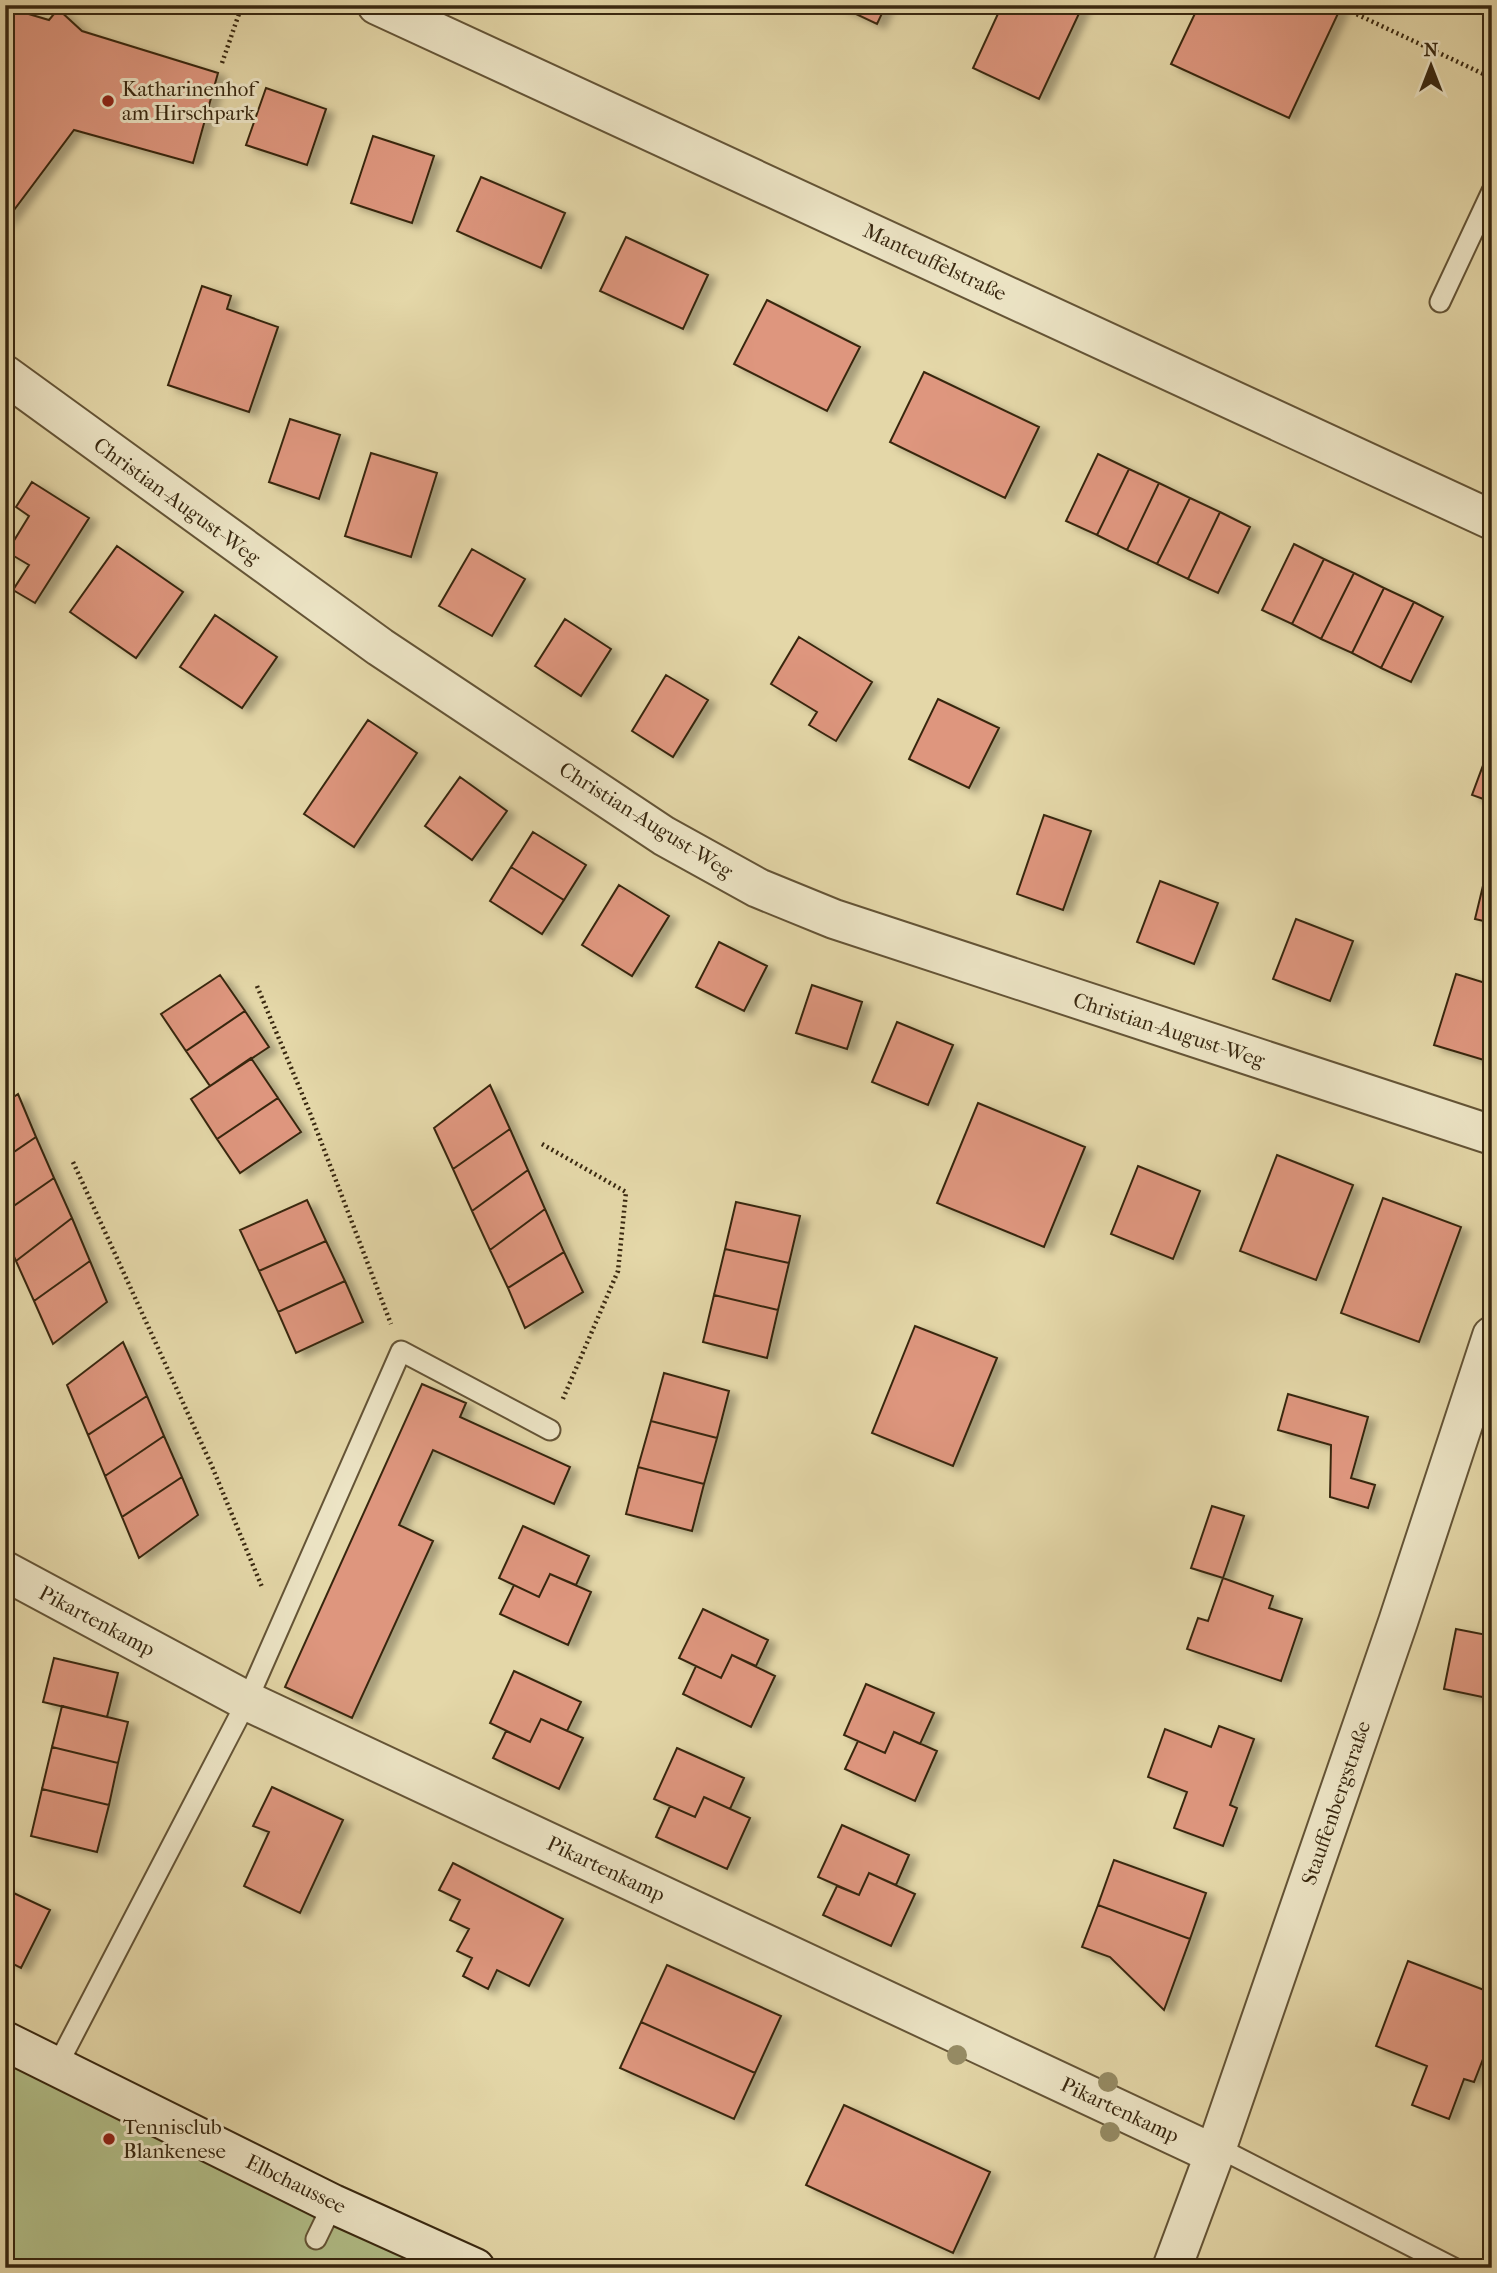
<svg xmlns="http://www.w3.org/2000/svg" width="1497" height="2273" font-family="'IM FELL French Canon',serif">
<style>
.green{fill:#b2bf89;stroke:#76744c;stroke-width:2}
.building{fill:#de967e;stroke:#392810;stroke-width:2;filter:url(#shadow)}
.lines{fill:none;stroke-linecap:round;stroke-linejoin:round}
.service-casing{stroke:#645436;stroke-width:23}
.minor-casing{stroke:#645436;stroke-width:42}
.secondary-casing{stroke:#392810;stroke-width:42}
.path{stroke:#392810;stroke-width:4.5;stroke-dasharray:2 3.5;stroke-linecap:butt}
.service{stroke:#ede5c6;stroke-width:19}
.minor{stroke:#ede5c6;stroke-width:38}
.secondary{stroke:#ede5c6;stroke-width:38}
.tree{fill:#968c65}
.poi-dot{fill:#8f2418;stroke:#ede5c6;stroke-width:2.5}
.labels{text-anchor:middle;dominant-baseline:central;stroke-width:6;stroke-linejoin:round;paint-order:stroke}
.poi-label{font-size:21px;fill:#392810;stroke:#ede5c6;text-anchor:start}
.street-label{font-size:21px;fill:#392810;stroke:#ede5c6}
</style>
<defs>
<filter id="shadow"><feDropShadow dx="8" dy="4.5" stdDeviation="3.5" flood-color="#0004"/></filter>
</defs>
<rect width="100%" height="100%" fill="#e4d7a8"/>
<filter id="stains"><feTurbulence type="fractalNoise" baseFrequency=".00286" numOctaves="4"/><feColorMatrix values="0 0 0 0 .2 0 0 0 0 .09 0 0 0 0 .02 0 0 0 .5 -.17"/></filter>
<radialGradient id="worn" r=".72"><stop offset=".6" stop-color="#630" stop-opacity="0"/><stop offset="1" stop-color="#630" stop-opacity=".3"/></radialGradient>
<path class="green" d="M5 2034 421 2244 411 2268H5Z"/>
<path class="building" d="M837 5H886L877 24Z
M1002 5H1083L1039 99 973 68Z
M1199 5H1342L1289 118 1171 64Z
M5 7 49 20 58 9 82 31 218 73 193 163 74 130 5 222Z
M266 88 326 109 307 165 246 145Z
M373 136 434 156 412 223 351 203Z
M481 177 565 213 541 268 457 231Z
M626 237 708 275 683 329 600 291Z
M202 286 231 296 227 309 278 327 249 412 168 385Z
M767 300 860 347 827 411 734 364Z
M924 372 1039 427 1005 498 890 442Z
M290 419 340 435 319 499 269 482Z
M371 453 437 473 411 557 345 536Z
M1098 454 1129 469 1097 535 1066 521Z
M1129 469 1159 483 1127 550 1097 535Z
M32 482 89 518 35 603 13 590 29 565 7 552 29 516 16 507Z
M1159 483 1190 498 1157 564 1127 550Z
M1190 498 1220 512 1188 579 1157 564Z
M1220 512 1250 527 1218 593 1188 579Z
M1294 544 1324 559 1292 624 1262 610Z
M117 546 183 592 136 658 70 612Z
M472 549 525 579 492 636 439 606Z
M1324 559 1354 573 1321 639 1292 624Z
M1354 573 1384 588 1352 653 1321 639Z
M1384 588 1414 602 1381 668 1352 653Z
M1414 602 1443 617 1411 682 1381 668Z
M215 615 277 657 242 708 180 667Z
M565 619 611 649 581 696 535 666Z
M799 637 872 682 836 741 809 725 817 712 771 684Z
M666 675 708 700 673 757 632 731Z
M938 699 999 728 969 788 909 759Z
M368 720 417 753 354 847 304 814Z
M1492 741V802L1472 795Z
M460 777 507 811 472 860 425 826Z
M1044 815 1091 831 1063 910 1017 894Z
M533 832 586 865 564 900 511 867Z
M1488 865H1492V923L1475 919Z
M511 867 564 900 542 934 490 901Z
M1160 881 1218 903 1194 964 1137 942Z
M619 885 669 916 632 976 582 945Z
M1296 919 1353 941 1330 1001 1273 979Z
M719 942 767 966 744 1011 696 987Z
M1456 974 1492 985V1035L1484 1060 1434 1045Z
M220 975 245 1011 186 1051 161 1014Z
M812 985 862 1002 847 1049 796 1033Z
M245 1011 269 1047 210 1086 186 1051Z
M897 1022 953 1045 928 1105 872 1082Z
M251 1058 278 1098 217 1139 191 1099Z
M490 1085 510 1129 453 1169 434 1128Z
M18 1094 36 1137 5 1158V1103Z
M278 1098 301 1132 240 1173 217 1139Z
M978 1103 1085 1147 1044 1247 937 1203Z
M510 1129 528 1170 472 1211 453 1169Z
M36 1137 54 1178 5 1212V1158Z
M1277 1155 1353 1185 1316 1280 1240 1251Z
M1138 1166 1200 1191 1173 1259 1111 1234Z
M528 1170 545 1209 490 1250 472 1211Z
M54 1178 72 1218 16 1261 5 1237V1212Z
M1383 1198 1461 1227 1419 1342 1341 1313Z
M307 1200 326 1241 259 1271 240 1230Z
M736 1202 800 1216 789 1263 725 1249Z
M545 1209 564 1252 508 1288 490 1250Z
M72 1218 90 1261 34 1301 16 1261Z
M326 1241 345 1281 278 1312 259 1271Z
M725 1249 789 1263 778 1310 714 1295Z
M564 1252 583 1292 525 1328 508 1288Z
M90 1261 107 1302 53 1344 34 1301Z
M345 1281 363 1322 296 1353 278 1312Z
M714 1295 778 1310 767 1358 703 1342Z
M915 1326 997 1358 953 1466 872 1433Z
M123 1342 147 1396 88 1435 67 1385Z
M664 1373 729 1391 717 1438 651 1421Z
M422 1384 466 1403 460 1417 570 1467 554 1504 433 1450 399 1525 433 1541 352 1718 285 1687Z
M1288 1394 1368 1417 1351 1478 1375 1485 1368 1508 1330 1497 1331 1445 1278 1430Z
M147 1396 164 1436 105 1476 88 1435Z
M651 1421 717 1438 704 1484 638 1467Z
M164 1436 182 1477 122 1517 105 1476Z
M638 1467 704 1484 692 1531 626 1514Z
M182 1477 198 1515 139 1558 122 1517Z
M1212 1506 1244 1516 1223 1578 1191 1568Z
M523 1526 589 1556 576 1585 550 1574 539 1597 499 1578Z
M550 1574 591 1592 568 1645 500 1614 514 1585 539 1597Z
M1223 1578 1273 1596 1269 1608 1302 1619 1281 1681 1187 1649 1198 1618 1208 1621Z
M703 1609 768 1640 756 1666 732 1655 721 1678 679 1658Z
M1456 1629 1492 1636V1699L1444 1689Z
M732 1655 775 1676 751 1727 683 1694 696 1666 721 1678Z
M54 1658 118 1673 107 1717 43 1702Z
M514 1671 581 1702 567 1731 541 1719 530 1742 490 1723Z
M866 1684 934 1713 920 1744 894 1732 885 1753 844 1735Z
M62 1706 128 1722 118 1763 52 1747Z
M541 1719 583 1738 559 1789 493 1758 506 1731 530 1742Z
M1219 1726 1254 1739 1230 1805 1237 1808 1223 1846 1174 1828 1187 1792 1148 1777 1165 1729 1211 1747Z
M894 1732 937 1751 915 1801 845 1769 858 1741 885 1753Z
M52 1747 118 1763 109 1805 42 1789Z
M677 1748 744 1778 730 1809 704 1797 695 1817 654 1799Z
M272 1787 343 1820 300 1913 244 1886 269 1832 253 1826Z
M42 1789 109 1805 97 1852 31 1836Z
M704 1797 750 1818 727 1869 656 1837 670 1806 695 1817Z
M842 1825 909 1855 896 1885 869 1873 859 1895 818 1877Z
M1114 1860 1206 1893 1190 1939 1098 1905Z
M453 1863 563 1919 529 1986 497 1970 488 1989 463 1976 472 1958 457 1951 469 1929 450 1920 460 1900 439 1890Z
M869 1873 915 1894 891 1946 823 1915 837 1886 859 1895Z
M5 1889 50 1910 21 1968 5 1960Z
M1098 1905 1190 1939 1164 2010 1110 1957 1082 1947Z
M1408 1961 1492 1993V2036L1474 2082 1464 2079 1449 2119 1412 2105 1427 2066 1376 2046Z
M667 1965 781 2016 755 2073 641 2022Z
M641 2022 755 2073 734 2119 620 2068Z
M844 2105 990 2172 953 2253 806 2185Z"/>
<g class="lines">
<defs>
<path id="service" d="M1440 302 1492 191
M57 2066 247 1701 401 1351 550 1430
M1217 2147 1454 2268
M316 2239 333 2204"/>
<path id="minor" d="M377 5 1492 520
M5 375 380 647 664 836 758 888 834 919 1492 1135
M5 1571 247 1701 1214 2154
M1172 2268 1217 2147 1398 1622 1492 1336"/>
<path id="secondary" d="M5 2041 333 2204 475 2268"/>
</defs>
<use href="#service" class="service-casing"/>
<use href="#minor" class="minor-casing"/>
<use href="#secondary" class="secondary-casing"/>
<path class="path" d="M1354 5V13L1492 78
M222 63 242 5
M257 986 310 1113 391 1324
M542 1144 626 1192 618 1271 562 1401
M73 1162 211 1464 262 1587"/>
<use href="#service" class="service"/>
<use href="#minor" class="minor"/>
<use href="#secondary" class="secondary"/>
</g>
<g class="tree">
<circle cx="957" cy="2055" r="10"/>
<circle cx="1108" cy="2082" r="10"/>
<circle cx="1110" cy="2132" r="10"/>
</g>
<g class="poi-dot">
<circle cx="108" cy="101" r="7"/>
<circle cx="109" cy="2139" r="7"/>
</g>
<g class="labels">
<g class="poi-label">
<text x="122" y="89">Katharinenhof<tspan x="122" dy="24">am Hirschpark</tspan></text>
<text x="123" y="2127">Tennisclub<tspan x="123" dy="24">Blankenese</tspan></text>
</g>
<g class="street-label">
<text transform="translate(935 262) rotate(25)">Manteuffelstraße</text>
<text transform="translate(177 501) rotate(36)">Christian-August-Weg</text>
<text transform="translate(646 820) rotate(32)">Christian-August-Weg</text>
<text transform="translate(1169 1030) rotate(18)">Christian-August-Weg</text>
<text transform="translate(97 1621) rotate(28)">Pikartenkamp</text>
<text transform="translate(1336 1803) rotate(-71)">Stauffenbergstraße</text>
<text transform="translate(606 1869) rotate(25)">Pikartenkamp</text>
<text transform="translate(1120 2110) rotate(25)">Pikartenkamp</text>
<text transform="translate(296 2184) rotate(26)">Elbchaussee</text>
</g>
</g>
<rect width="1497" height="2273" fill="none" stroke="#e4d7a8" stroke-width="28"/>
<rect x="7" y="7" width="1483" height="2259" fill="none" stroke="#392810" stroke-width="3.5"/>
<rect x="14" y="14" width="1469" height="2245" fill="none" stroke="#392810" stroke-width="2"/>
<g transform="translate(1431 66)" stroke="#ede5c6" stroke-width="5" paint-order="stroke">
<path d="M0-5L12 26L0 18L-12 26Z" fill="#392810"/>
<text y="-10" font-size="19" font-weight="bold" text-anchor="middle" fill="#392810">N</text>
</g>
<rect width="100%" height="100%" filter="url(#stains)"/>
<rect width="100%" height="100%" fill="url(#worn)"/>
</svg>
